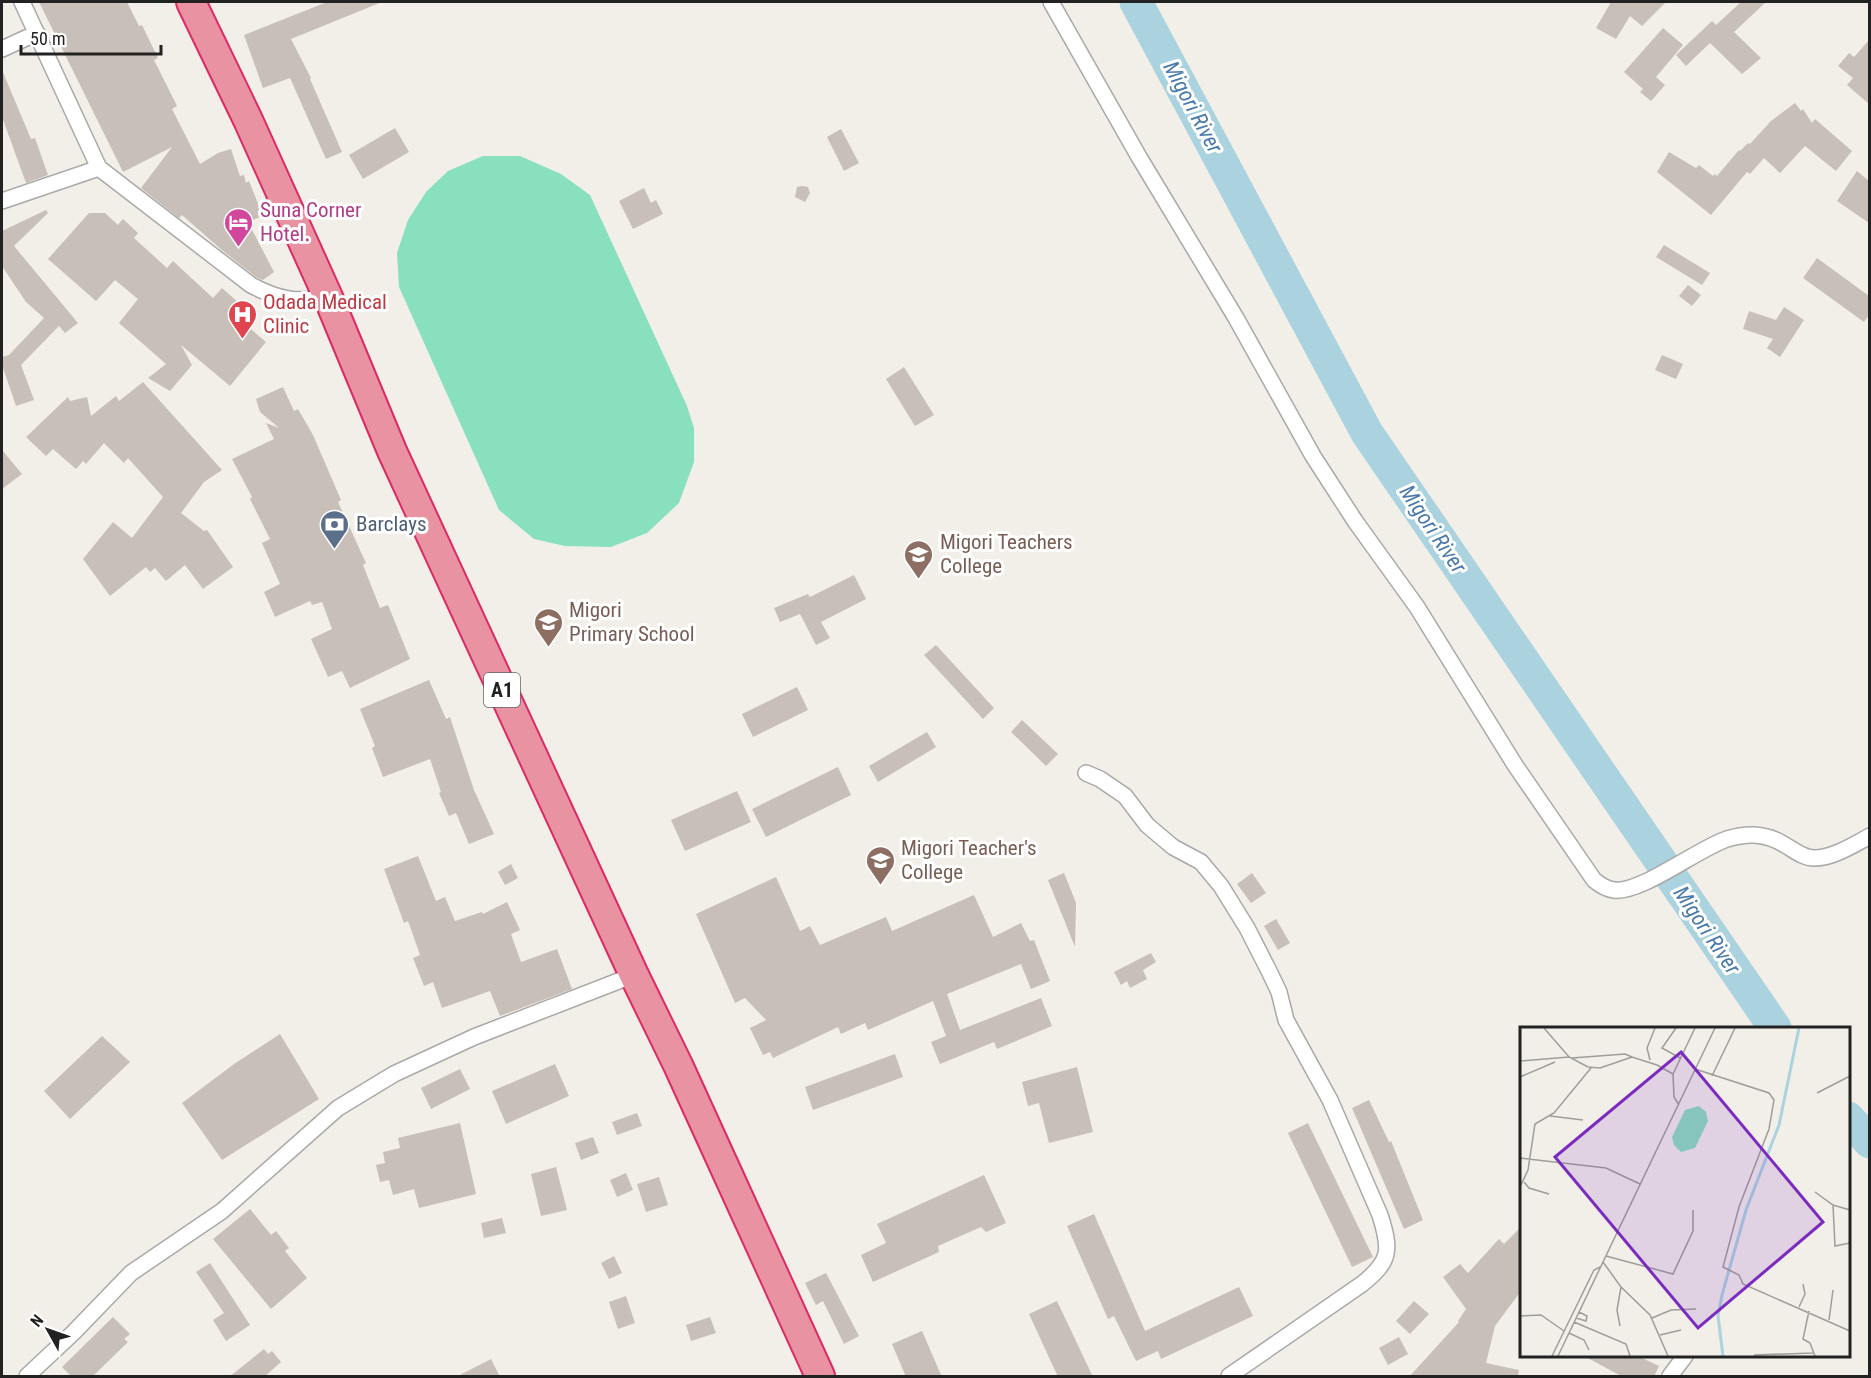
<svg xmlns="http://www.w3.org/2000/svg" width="1871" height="1378" font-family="'Roboto Condensed',sans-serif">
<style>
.pitch{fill:#88e0be}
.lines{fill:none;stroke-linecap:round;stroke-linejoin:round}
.river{stroke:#aad3df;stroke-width:33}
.building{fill:#c7bfb8}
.street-casing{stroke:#a9a9a9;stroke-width:18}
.highway-casing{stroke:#dc2a67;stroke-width:32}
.street{stroke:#fff;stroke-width:15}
.highway{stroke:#e892a2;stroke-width:28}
.labels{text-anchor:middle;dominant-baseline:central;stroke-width:6;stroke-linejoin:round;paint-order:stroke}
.shield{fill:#fff;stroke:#646464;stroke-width:1.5}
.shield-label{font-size:20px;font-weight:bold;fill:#222}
.hotel-label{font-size:21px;fill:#b23c85;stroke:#fff;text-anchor:start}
.health-label{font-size:21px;fill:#be3a42;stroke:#fff;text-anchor:start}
.service-label{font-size:21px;fill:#4e5e75;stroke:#fff;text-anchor:start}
.education-label{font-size:21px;fill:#785e54;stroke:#fff;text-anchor:start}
.water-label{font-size:22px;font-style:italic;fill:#4a7aab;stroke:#fff}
.inset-river{fill:none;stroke:#aad3df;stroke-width:3}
.inset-road{fill:none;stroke:#9f9d99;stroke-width:1.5}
.view{fill:#7b2cbf;fill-opacity:0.15;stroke:#7b2cbf;stroke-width:3}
.inset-edge{fill:none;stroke:#222;stroke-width:3}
</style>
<rect width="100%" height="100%" fill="#f2efe9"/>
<path class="pitch" d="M483 156H520L561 174 590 195 687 406 694 428V462L679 503 647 533 611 547 565 546 534 539 499 510 399 287 397 253 408 220 426 192 448 171Z"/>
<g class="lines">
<path class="river" d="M1136 2 1367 433 1775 1028
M1848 1118 1870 1142"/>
</g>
<path class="building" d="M39 2H127L139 26 142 25 158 58 154 60 177 106 172 109 200 164 218 153 231 149 240 176 244 175 246 183 249 181 263 216 248 222 274 272 263 280 256 277 223 251 182 215 179 218 141 188 172 147 123 172Z
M327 2H382L291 39 311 78 310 79 342 152 326 159 290 78 263 88 244 35Z
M1611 2H1666L1642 26 1630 16 1616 39 1596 28Z
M1741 2H1766L1734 32 1761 58 1742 74 1710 43 1686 66 1676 55 1712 21 1716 25Z
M1663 28 1683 45 1656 77 1665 85 1651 101 1640 92 1643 89 1624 72Z
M1869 40V104L1847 85 1853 78 1838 66 1849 53 1854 57Z
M2 70 31 139 35 138 48 175 26 183 2 117Z
M1795 103 1801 111 1803 109 1812 123 1815 119 1852 151 1836 171 1805 146 1780 173 1764 158 1750 174 1747 172 1711 215 1657 172 1669 152 1696 168 1699 165 1713 176 1715 174 1717 176 1739 150 1740 151 1748 143 1750 144 1771 121Z
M395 128 409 152 363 179 349 155Z
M841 129 859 163 844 171 827 137Z
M1857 171 1869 181V223L1837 201Z
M802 186 808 187 810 193 805 202 795 197 797 187Z
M644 188 651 203 656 200 663 214 633 229 619 201Z
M46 210 48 213 14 246 78 323 65 333 59 326 21 365 34 400 16 406 2 365V357L9 355 44 318 26 302 2 266V231Z
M89 213H105L118 225 123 219 138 233 134 238 167 268 173 261 213 298 222 288 239 303 231 312 266 342 230 386 181 345 192 365 170 391 148 378 166 364 119 323 138 299 115 280 96 301 48 259Z
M1664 245 1710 273 1702 285 1656 257Z
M1817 258 1869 296V315L1864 322 1803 278Z
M1688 285 1701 295 1692 306 1679 296Z
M1784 307 1804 320 1780 357 1767 348 1773 339 1743 329 1749 311 1776 320Z
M1662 355 1683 364 1676 379 1655 370Z
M904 367 934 415 915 426 886 379Z
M143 382 222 470 204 482 181 513 204 531 207 530 233 567 203 589 185 565 166 581 155 568 150 572 146 567 110 596 83 559 113 522 132 538 163 497 128 458 124 463 104 443 86 464 83 461 76 469 53 449 46 456 26 437 68 397 70 401 87 397 91 416 116 396 119 401Z
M283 387 294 411 298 409 313 435 341 500 338 502 366 563 363 565 380 608 388 605 410 659 350 688 342 671 328 677 311 639 332 629 322 602 312 605 310 601 275 617 264 592 280 584 262 543 270 539 250 499 252 497 232 459 274 439 266 423 279 428 260 412 256 399Z
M2 450 22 474 2 489Z
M854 575 866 599 821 622 830 638 816 645 800 614 780 622 774 608 808 594 810 597Z
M936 645 994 708 983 719 924 655Z
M429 680 446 719 450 717 474 790 494 834 469 844 456 813 449 816 439 793 441 792 430 759 383 777 372 748 375 746 360 709Z
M797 687 808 710 753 737 742 714Z
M1022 720 1058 754 1046 766 1011 732Z
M927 732 936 747 878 782 869 766Z
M838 767 851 795 766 837 752 809Z
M737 791 751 822 685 851 671 820Z
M418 856 436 901 445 897 455 921 482 912 483 914 507 902 520 930 511 934 521 962 557 949 572 989 500 1016 490 991 442 1008 433 982 424 986 413 958 420 955 408 921 404 923 384 869Z
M511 864 518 878 505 885 498 872Z
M1064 873 1076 903 1075 947 1048 880Z
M1252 873 1266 893 1251 903 1237 884Z
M776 877 800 931 810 926 820 945 886 917 892 931 974 895 993 937 1021 923 1030 941 1034 940 1050 981 1031 989 1021 964 947 994 960 1030 1041 998 1052 1026 997 1049 994 1042 940 1064 931 1042 946 1036 933 1001 868 1030 865 1023 841 1034 838 1027 773 1058 770 1052 763 1055 750 1028 766 1020 745 998 735 1003 696 914Z
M1276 919 1290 943 1278 950 1264 926Z
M1151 953 1156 962 1143 970 1147 979 1130 988 1127 981 1121 985 1114 972Z
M280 1034 319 1099 222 1160 182 1103 234 1064Z
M102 1036 130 1062 70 1119 44 1091Z
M895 1054 903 1077 813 1110 805 1087Z
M555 1064 569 1096 506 1124 492 1091Z
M1077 1067 1093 1132 1049 1143 1039 1103 1028 1106 1022 1082Z
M460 1069 470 1089 431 1109 421 1088Z
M1369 1100 1389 1142 1391 1141 1423 1220 1404 1229 1352 1108Z
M637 1113 642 1126 617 1135 612 1122Z
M460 1123 476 1194 419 1208 414 1189 393 1195 389 1180 380 1182 376 1165 385 1163 383 1152 400 1148 398 1138Z
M1308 1123 1373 1257 1352 1267 1288 1133Z
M593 1137 599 1153 581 1160 575 1143Z
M556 1167 567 1210 541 1216 531 1174Z
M626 1173 633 1190 617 1197 610 1180Z
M984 1175 1006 1223 986 1232 981 1227 938 1246 939 1252 873 1282 861 1255 886 1243 877 1224Z
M659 1177 668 1205 646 1212 637 1184Z
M250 1209 271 1235 276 1231 289 1248 285 1251 307 1278 271 1309 213 1239Z
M1094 1214 1145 1331 1239 1287 1253 1316 1161 1359 1158 1351 1136 1361 1114 1316 1108 1319 1067 1226Z
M502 1218 506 1233 484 1238 481 1223Z
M1521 1227V1291L1495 1326 1486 1363 1519 1370 1518 1377H1409L1459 1322 1458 1321 1466 1309 1443 1277 1460 1264 1468 1273 1499 1239 1504 1244Z
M614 1256 622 1273 609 1279 601 1263Z
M210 1263 250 1325 226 1341 213 1320 224 1313 196 1272Z
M826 1273 859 1336 844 1344 823 1301 816 1305 805 1283Z
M626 1296 635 1323 618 1329 609 1302Z
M1057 1301 1093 1377H1058L1029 1314Z
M1414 1301 1429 1314 1410 1334 1396 1321Z
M113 1317 130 1334 124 1339 128 1342 92 1377H72L62 1367Z
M710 1317 716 1333 691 1341 686 1325Z
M922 1331 942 1377H906L892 1344Z
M1399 1337 1408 1354 1388 1365 1379 1348Z
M264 1349 268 1354 272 1351 281 1362 264 1377H229Z
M1584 1356H1638L1659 1366 1654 1377H1623Z
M491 1359 500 1377H456Z"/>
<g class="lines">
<defs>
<path id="street" d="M22 2 99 168
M1051 2 1139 157 1236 318 1313 456 1355 521 1417 607 1515 765 1594 880C1600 885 1606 889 1614 890 1640 894 1699 848 1727 839 1748 833 1766 833 1785 845 1794 850 1803 858 1814 858 1833 858 1853 845 1870 836
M2 49 37 33
M2 201 99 168 251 285C279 300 297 303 328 297
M1086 773 1100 779 1125 796 1147 825 1173 847 1201 862 1221 886 1247 928 1269 971 1279 992 1286 1020 1330 1100 1380 1215C1391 1250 1391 1261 1362 1284L1229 1376
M27 1376 73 1333 131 1273 222 1211 338 1108 394 1074 474 1037 634 975
M1670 1376 1685 1356"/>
<path id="highway" d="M191 2 248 120 328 297 392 451 634 975 678 1065 820 1376"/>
</defs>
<use href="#street" class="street-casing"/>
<use href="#highway" class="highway-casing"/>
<use href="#street" class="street"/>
<use href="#highway" class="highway"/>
</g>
<defs>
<symbol id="hotel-pin" viewBox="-11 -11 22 30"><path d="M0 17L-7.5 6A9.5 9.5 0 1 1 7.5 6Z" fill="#d1479c" stroke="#fff"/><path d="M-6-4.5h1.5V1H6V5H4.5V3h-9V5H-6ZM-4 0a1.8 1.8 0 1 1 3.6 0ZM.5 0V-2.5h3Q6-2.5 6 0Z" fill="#fff"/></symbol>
<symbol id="hospital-pin" viewBox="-11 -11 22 30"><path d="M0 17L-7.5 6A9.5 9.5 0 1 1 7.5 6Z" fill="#e0444e" stroke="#fff"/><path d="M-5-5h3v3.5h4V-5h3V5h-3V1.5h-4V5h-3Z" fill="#fff"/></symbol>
<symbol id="bank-pin" viewBox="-11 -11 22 30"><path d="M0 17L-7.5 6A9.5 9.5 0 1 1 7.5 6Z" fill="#5c6f8a" stroke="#fff"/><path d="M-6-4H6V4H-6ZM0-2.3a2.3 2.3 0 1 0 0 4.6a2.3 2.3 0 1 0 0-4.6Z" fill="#fff"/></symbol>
<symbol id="university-pin" viewBox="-11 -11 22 30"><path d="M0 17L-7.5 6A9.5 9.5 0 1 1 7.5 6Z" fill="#8d6e63" stroke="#fff"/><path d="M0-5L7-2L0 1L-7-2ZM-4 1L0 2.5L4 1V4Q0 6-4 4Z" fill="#fff"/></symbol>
<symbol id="school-pin" viewBox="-11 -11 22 30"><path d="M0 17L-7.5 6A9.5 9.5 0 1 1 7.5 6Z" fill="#8d6e63" stroke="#fff"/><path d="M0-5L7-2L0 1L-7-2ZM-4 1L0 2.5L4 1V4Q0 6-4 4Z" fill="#fff"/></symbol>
</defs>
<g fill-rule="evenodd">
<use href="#hotel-pin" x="222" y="206" width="33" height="45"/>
<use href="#hospital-pin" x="226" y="298" width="33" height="45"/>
<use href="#bank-pin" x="318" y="508" width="33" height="45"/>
<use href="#university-pin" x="902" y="538" width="33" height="45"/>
<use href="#school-pin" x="532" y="606" width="33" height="45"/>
<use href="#university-pin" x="864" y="844" width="33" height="45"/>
</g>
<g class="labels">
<rect class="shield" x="484" y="673" width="36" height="34" rx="4.5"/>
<g class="shield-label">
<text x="502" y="690">A1</text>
</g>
<g class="hotel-label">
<text x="260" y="210">Suna Corner<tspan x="260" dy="24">Hotel.</tspan></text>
</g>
<g class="health-label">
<text x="263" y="302">Odada Medical<tspan x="263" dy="24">Clinic</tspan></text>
</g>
<g class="service-label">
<text x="356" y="524">Barclays</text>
</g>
<g class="education-label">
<text x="940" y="542">Migori Teachers<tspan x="940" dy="24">College</tspan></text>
<text x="569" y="610">Migori<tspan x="569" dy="24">Primary School</tspan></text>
<text x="901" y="848">Migori Teacher's<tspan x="901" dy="24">College</tspan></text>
</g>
<g class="water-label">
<text transform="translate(1193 107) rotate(62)">Migori River</text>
<text transform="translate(1433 529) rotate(56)">Migori River</text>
<text transform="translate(1707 930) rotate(56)">Migori River</text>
</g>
</g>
<g transform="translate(1520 1027)">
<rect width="330" height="330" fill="#f2efe9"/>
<path d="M179 79 186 85 188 94 175 121 161 125 154 118 152 110 165 83Z" fill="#88e0be"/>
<path class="inset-river" d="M203 329 198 289 202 268 226 183 259 98 279 1"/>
<path class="inset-road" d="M24 1 49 30 68 40 80 41 112 30 137 38 153 47 154 70 159 78M156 1 142 21 160 31M52 31 105 27 112 30M130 33 127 21 135 1M0 34 49 30M175 42 249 66 254 73 249 102 219 180 203 240 219 248 223 257 330 304M153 47 175 1M192 49 215 1M0 50 35 35M297 66 330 49M30 89 63 93M0 131 86 141 120 157M4 155 9 161 29 167M0 160 8 143 15 97 34 86 71 41M295 165 313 178 330 183M313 178 315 219 330 216M86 229 153 247 173 204V183M83 235 101 260 130 288 148 329M279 280 285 267 283 257M289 284 283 312 290 316 295 329M0 289 21 288 44 304M56 291 66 294 67 289 59 285M132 291 151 283 176 282M309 293 313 263M54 295 106 317 110 329M100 299 97 283 101 260M49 306 64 313 69 323M140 308 161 303M234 328 293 326M32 329 74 243 80 240M38 329 195 1"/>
<path class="view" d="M161 25 303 195 178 301 35 130Z"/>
<rect width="330" height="330" class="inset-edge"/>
</g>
<rect width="1871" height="1378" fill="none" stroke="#222222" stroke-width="6"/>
<g transform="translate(48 1330) rotate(310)" stroke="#ffffff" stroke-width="4.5" paint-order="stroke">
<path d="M0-4.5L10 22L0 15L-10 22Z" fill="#222222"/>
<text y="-9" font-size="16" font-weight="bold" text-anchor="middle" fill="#222222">N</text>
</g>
<path d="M21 45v9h140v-9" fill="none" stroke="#222222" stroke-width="3"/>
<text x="30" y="45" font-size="18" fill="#222222" stroke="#ffffff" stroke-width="4.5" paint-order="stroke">50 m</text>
</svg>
